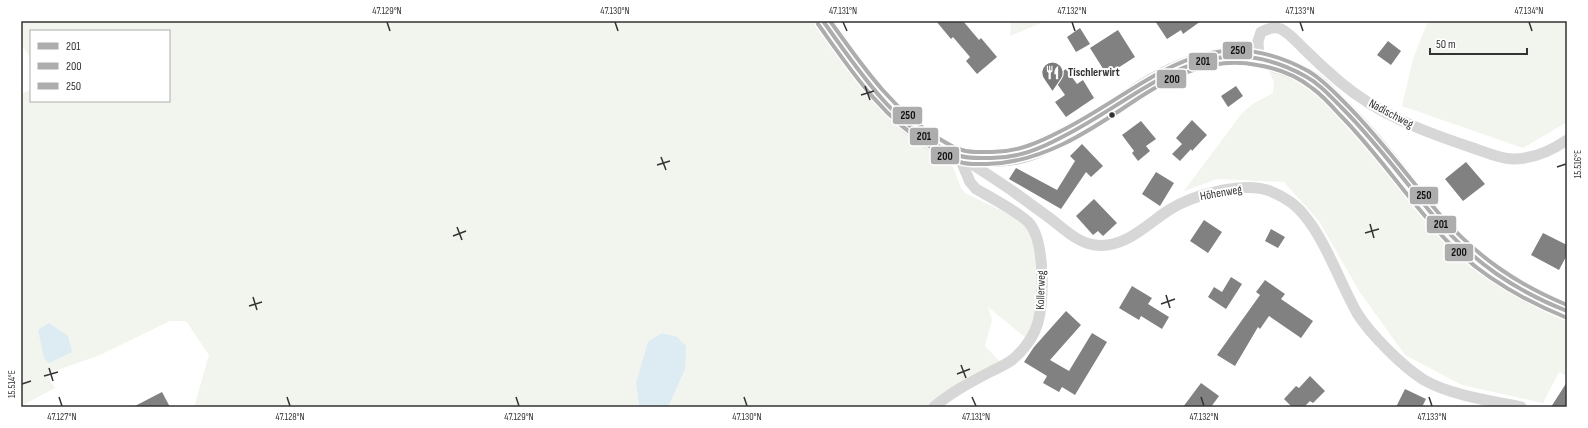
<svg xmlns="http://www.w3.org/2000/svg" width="1588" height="428" font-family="'Sofia Sans Condensed',sans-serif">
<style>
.green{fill:#f1f5ed}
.water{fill:#ddebf3}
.building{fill:#818181}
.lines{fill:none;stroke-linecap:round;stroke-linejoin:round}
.minor{stroke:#d7d7d7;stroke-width:11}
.primary{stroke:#cacaca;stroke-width:18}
.bus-1-casing{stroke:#fff;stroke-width:7}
.bus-2-casing{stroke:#fff;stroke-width:7}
.bus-3-casing{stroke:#fff;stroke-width:7}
.bus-1{stroke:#adadad;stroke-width:4}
.bus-2{stroke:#adadad;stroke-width:4}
.bus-3{stroke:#adadad;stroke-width:4}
.ticks{fill:none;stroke:#333;stroke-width:1.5}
.bus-dot{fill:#333;stroke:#fff;stroke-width:1.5}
.labels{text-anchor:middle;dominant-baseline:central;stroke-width:4;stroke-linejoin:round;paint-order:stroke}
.poi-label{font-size:12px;font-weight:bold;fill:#333;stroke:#fff;text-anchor:start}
.street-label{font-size:12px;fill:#333;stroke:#fff}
.line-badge{stroke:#fff;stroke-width:1.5}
.pale-badge-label{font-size:11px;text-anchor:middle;font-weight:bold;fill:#111}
.neatline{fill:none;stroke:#333;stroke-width:1.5}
.ticks-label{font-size:10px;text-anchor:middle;fill:#333}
</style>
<rect width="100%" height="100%" fill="#fff"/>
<path class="green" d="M21 21H813L843 61 916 142 946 159 954 169 961 188 965 193 1019 219 1028 227 1038 262 1036 318 1026 338 988 307 992 320 985 346 1000 362 941 396 928 407H668L672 396 636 383 639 405 632 407H194L209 355 186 321H170L100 355 46 374 55 388 21 406V94L31 90V101H169V31H31V63L28 53 21 46Z
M1011 21H1046L1010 36Z
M1428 21H1567V122L1523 148 1402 106 1413 59Z
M1268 69 1306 86 1316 93 1346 123 1410 198 1567 318V376L1559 372 1543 403 1462 385 1405 355 1359 291 1319 221 1284 182 1217 179 1184 191 1242 113 1254 103 1273 93 1274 82Z"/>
<path class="water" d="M49 323 68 336 72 352 49 363 44 358 38 330Z
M662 333 677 337 686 346 685 369 668 407H632L639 405 636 383 648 342Z"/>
<path class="building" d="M936 21H963L979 40 981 38 997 57 977 74 966 61 970 57 953 37 951 39Z
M1155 21H1201L1183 34 1181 30 1167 39Z
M1080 28 1090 44 1076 52 1067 37Z
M1118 30 1135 57 1107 75 1090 48Z
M1388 41 1401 51 1391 65 1377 55Z
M1066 69 1077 84 1083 80 1094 98 1066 117 1055 102 1065 95 1053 78Z
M1236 86 1243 96 1228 107 1221 96Z
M1192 120 1207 135 1192 151 1191 149 1180 161 1172 154 1182 144 1176 138Z
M1141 121 1156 139 1146 146 1150 151 1138 161 1132 153 1134 151 1122 135Z
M1082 144 1103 166 1091 177 1086 172 1061 209 1009 179 1016 168 1057 190 1075 161 1070 156Z
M1466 162 1485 184 1463 201 1445 179Z
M1156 172 1174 183 1160 206 1142 194Z
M1094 199 1117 223 1103 236 1098 231 1093 235 1076 216Z
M1204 220 1222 232 1208 253 1190 241Z
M1271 229 1285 237 1278 248 1265 241Z
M1543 233 1567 245V255L1559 270 1531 255Z
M1231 277 1242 284 1226 309 1208 297 1214 287 1222 292Z
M1265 280 1285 294 1281 299 1313 321 1301 338 1269 316 1260 329 1258 327 1235 366 1217 355 1260 295 1256 292Z
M1132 286 1152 298 1148 304 1169 317 1162 329 1141 316 1139 320 1119 308Z
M1066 311 1081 325 1050 360 1069 371 1092 333 1107 342 1075 395 1062 387 1059 392 1043 383 1047 376 1024 362 1034 347Z
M1310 376 1325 391 1313 403 1310 401 1304 407H1292L1284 399 1296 386 1299 388Z
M1567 382V407H1551Z
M1201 383 1219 396 1211 407H1183Z
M1405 389 1426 399 1422 407H1396Z
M162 392 170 407H133Z"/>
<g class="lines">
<path class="minor" d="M1259 59 1258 41 1261 32C1268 29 1274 26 1281 29 1289 33 1296 41 1302 47 1314 59 1327 71 1340 82 1379 115 1425 132 1473 148 1485 152 1500 159 1513 159 1533 159 1551 151 1567 140
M964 159C981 170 998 181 1014 192 1026 201 1039 210 1051 219 1064 229 1078 243 1095 245 1125 249 1147 224 1169 210 1192 195 1244 181 1270 191 1282 196 1296 204 1304 215 1326 241 1340 283 1357 313 1370 334 1403 367 1424 380 1450 395 1491 401 1521 407
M934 407C950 393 969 383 988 373 996 369 1005 365 1012 360 1021 353 1032 339 1036 328 1045 307 1045 243 1030 224 1021 213 990 197 976 189L970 182 959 156"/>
<path class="primary" d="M823 21C857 68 891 121 943 148 949 151 954 154 960 156 970 159 982 158 992 158 1009 158 1026 155 1042 147 1064 137 1086 125 1107 112 1126 100 1142 87 1162 77 1193 61 1226 51 1260 59 1279 64 1300 71 1316 83 1324 89 1332 98 1339 105 1381 145 1412 194 1451 236 1484 271 1522 294 1567 311"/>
<defs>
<path id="bus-1" d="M823 21C859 71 897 131 957 155 968 159 980 158 991 158 1018 158 1040 149 1064 136 1145 95 1207 21 1305 76 1320 84 1331 97 1343 109 1377 143 1406 183 1437 220 1475 263 1514 290 1567 311"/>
<path id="bus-2" d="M818 24C850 69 882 118 931 147 940 153 949 159 960 162 969 165 978 164 987 164 1041 163 1088 132 1131 103 1168 78 1211 55 1257 65 1276 68 1297 76 1312 88 1322 95 1331 105 1339 114 1379 154 1409 201 1448 242 1481 276 1521 299 1565 317"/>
<path id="bus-3" d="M830 21C861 64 892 110 938 138 945 142 953 148 962 150 971 153 982 152 992 152 1017 152 1038 143 1061 131 1145 89 1206 14 1308 71 1322 79 1333 91 1345 103 1380 138 1409 178 1441 216 1478 257 1516 284 1567 305"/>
</defs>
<use href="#bus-1" class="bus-1-casing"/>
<use href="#bus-2" class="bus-2-casing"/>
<use href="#bus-3" class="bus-3-casing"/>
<use href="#bus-1" class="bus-1"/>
<use href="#bus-2" class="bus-2"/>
<use href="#bus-3" class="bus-3"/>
</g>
<path class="ticks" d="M387 22 390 31M615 22 618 31M843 22 847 31M1072 22 1075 31M1300 22 1303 31M1529 22 1532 31M865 86 870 100M861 95 874 91M661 157 666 170M657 165 670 161M1557 167 1566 164M1370 224 1374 238M457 227 462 240M1365 233 1379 229M453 236 466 231M1166 295 1170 308M253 297 257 310M1161 304 1175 299M249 306 262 302M961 365 966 378M49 368 53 381M957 374 970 369M44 376 58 372M22 384 31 381M59 397 62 406M287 397 290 406M516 397 519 406M744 397 747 406M972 397 976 406M1201 397 1204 406M1429 397 1432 406"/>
<defs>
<symbol id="restaurant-pin" viewBox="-11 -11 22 30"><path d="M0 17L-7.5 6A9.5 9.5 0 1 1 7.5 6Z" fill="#7a7a7a" stroke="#fff"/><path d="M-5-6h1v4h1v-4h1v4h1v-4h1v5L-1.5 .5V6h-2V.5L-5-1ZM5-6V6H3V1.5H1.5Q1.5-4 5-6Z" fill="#fff"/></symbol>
</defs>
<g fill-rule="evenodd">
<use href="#restaurant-pin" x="1040" y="60" width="25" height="34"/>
</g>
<circle class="bus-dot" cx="1112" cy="115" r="3.5"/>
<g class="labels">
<g class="poi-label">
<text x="1068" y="72">Tischlerwirt</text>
</g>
<g class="street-label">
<text transform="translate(1391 114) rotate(28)">Nadischweg</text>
<text transform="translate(1221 193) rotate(-10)">Höhenweg</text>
<text transform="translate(1041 290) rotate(-88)">Kollerweg</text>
</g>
</g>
<g class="line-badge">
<rect x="1222" y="41" width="31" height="19" rx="4" fill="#adadad"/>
<rect x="1188" y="52" width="30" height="19" rx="4" fill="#adadad"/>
<rect x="1156" y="69" width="31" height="20" rx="4" fill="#adadad"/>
<rect x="892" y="106" width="31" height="19" rx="4" fill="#adadad"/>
<rect x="909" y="127" width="30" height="19" rx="4" fill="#adadad"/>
<rect x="930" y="146" width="30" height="19" rx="4" fill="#adadad"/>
<rect x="1409" y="186" width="30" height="19" rx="4" fill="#adadad"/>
<rect x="1426" y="215" width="31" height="19" rx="4" fill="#adadad"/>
<rect x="1444" y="243" width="30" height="19" rx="4" fill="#adadad"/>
</g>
<g class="pale-badge-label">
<text x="1238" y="54">250</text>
<text x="1203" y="65">201</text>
<text x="1172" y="83">200</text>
<text x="908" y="119">250</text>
<text x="924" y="140">201</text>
<text x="945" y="160">200</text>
<text x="1424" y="199">250</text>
<text x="1441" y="228">201</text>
<text x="1459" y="256">200</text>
</g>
<rect width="1588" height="428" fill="none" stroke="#ffffff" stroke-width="44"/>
<rect x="30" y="30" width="140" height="72" fill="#ffffff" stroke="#adadad"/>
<rect x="38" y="43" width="20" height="6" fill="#adadad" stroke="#adadad"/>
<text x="66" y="50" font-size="12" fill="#333333">201</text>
<rect x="38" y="63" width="20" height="6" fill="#adadad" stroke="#adadad"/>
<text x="66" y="70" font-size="12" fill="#333333">200</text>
<rect x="38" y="83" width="20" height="6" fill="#adadad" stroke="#adadad"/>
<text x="66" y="90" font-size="12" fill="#333333">250</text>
<path d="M1430 48v6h97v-6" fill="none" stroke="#333333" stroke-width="2"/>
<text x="1436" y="48" font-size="12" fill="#333333" stroke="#ffffff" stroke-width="3" paint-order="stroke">50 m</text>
<rect x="22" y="22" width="1544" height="384" class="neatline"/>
<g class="ticks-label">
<text x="387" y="14">47.129°N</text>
<text x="615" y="14">47.130°N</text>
<text x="843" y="14">47.131°N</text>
<text x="1072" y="14">47.132°N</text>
<text x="1300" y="14">47.133°N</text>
<text x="1529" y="14">47.134°N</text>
<text transform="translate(1577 164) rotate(-90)" y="4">15.516°E</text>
<text transform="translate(11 384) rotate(-90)" y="4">15.514°E</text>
<text x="62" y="420">47.127°N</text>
<text x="290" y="420">47.128°N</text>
<text x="519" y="420">47.129°N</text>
<text x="747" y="420">47.130°N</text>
<text x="976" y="420">47.131°N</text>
<text x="1204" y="420">47.132°N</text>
<text x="1432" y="420">47.133°N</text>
</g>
</svg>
